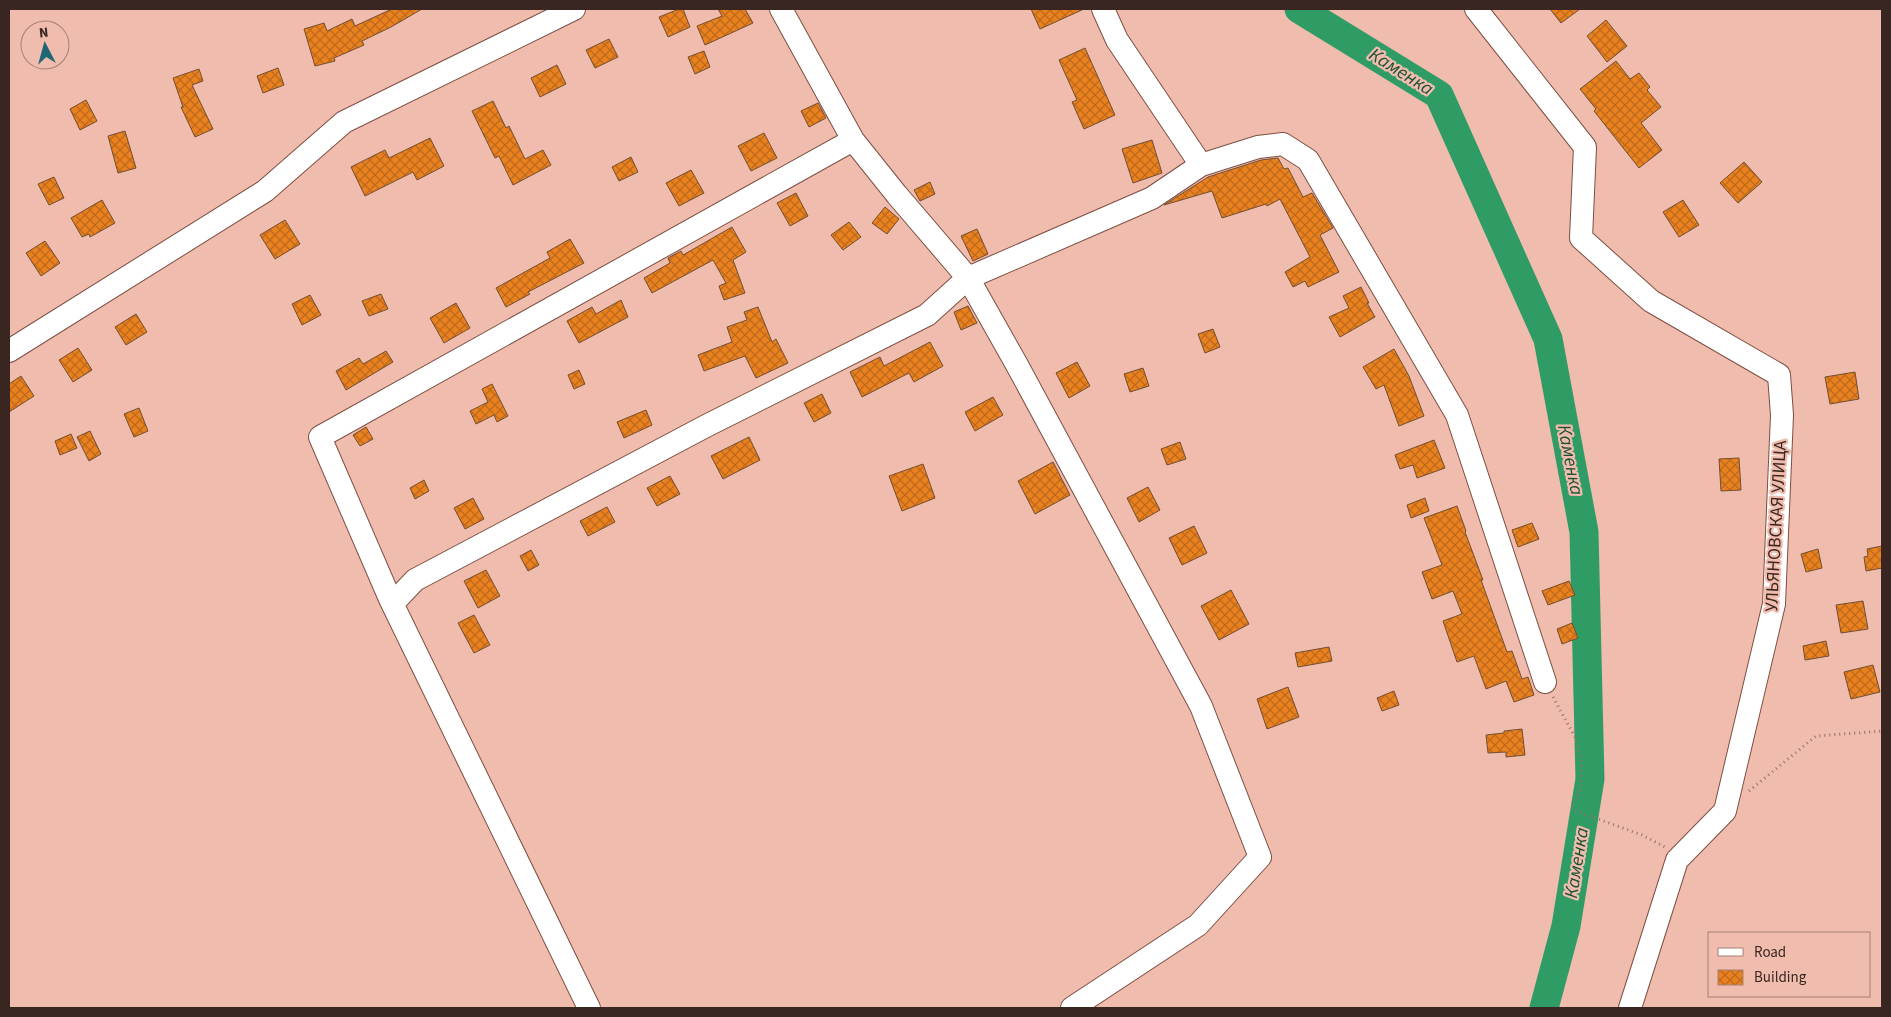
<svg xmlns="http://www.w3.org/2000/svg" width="1891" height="1017" font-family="'Source Sans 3',sans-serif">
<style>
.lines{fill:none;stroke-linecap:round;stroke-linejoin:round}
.river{stroke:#309c65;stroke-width:29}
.building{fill:url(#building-cross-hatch);stroke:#724e33}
.minor-casing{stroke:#7c5043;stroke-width:24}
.path{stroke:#967267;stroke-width:3;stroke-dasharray:1 4;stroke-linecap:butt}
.minor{stroke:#fff;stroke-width:22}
.labels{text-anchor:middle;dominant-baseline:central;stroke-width:4.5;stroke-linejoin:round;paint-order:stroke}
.street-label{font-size:18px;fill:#3a2620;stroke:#f0bcad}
.water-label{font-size:19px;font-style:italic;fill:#195133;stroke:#f0bcad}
</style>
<defs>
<pattern id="building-cross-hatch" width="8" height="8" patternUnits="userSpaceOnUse" patternTransform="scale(1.25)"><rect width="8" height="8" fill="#e9811f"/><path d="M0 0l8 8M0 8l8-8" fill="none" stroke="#be691b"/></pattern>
</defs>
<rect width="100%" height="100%" fill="#f0bcad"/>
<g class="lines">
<path class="river" d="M1299 9 1439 95 1548 339 1584 532 1590 779 1566 926 1544 1008"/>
</g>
<path class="building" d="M392 9H422L391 27 362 41 364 45 334 58 335 61 315 66 304 29 324 23 327 31 352 19 355 26Z
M679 9H683L690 27 668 37 659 17Z
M718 9H745L753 23 705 45 697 26 722 16Z
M1031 9H1084L1040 29Z
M1550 9H1580L1561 23Z
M1606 20 1627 46 1607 62 1587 36Z
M609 39 618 57 595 68 586 50Z
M1085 48 1115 115 1084 129 1072 102 1077 100 1059 60Z
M704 51 710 67 695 74 688 57Z
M1616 61 1630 79 1639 73 1650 87 1647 90 1661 107 1641 123 1662 150 1639 168 1594 111 1596 109 1580 89Z
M557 65 566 84 540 97 531 78Z
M278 68 284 85 263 93 257 76Z
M199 69 203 81 192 85 213 129 195 137 181 107H183L173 78Z
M86 100 97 121 80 130 70 109Z
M493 101 506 128 509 126 525 159 543 150 551 165 513 185 499 156 495 158 472 111Z
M818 103 826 118 809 127 801 111Z
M125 131 136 168 118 173 108 136Z
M764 133 777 158 751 171 738 146Z
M430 138 444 166 417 180 413 172 365 196 351 167 385 150 389 158Z
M1152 140 1162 173 1133 183 1122 149Z
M631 157 638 172 619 181 612 167Z
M1278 158 1284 169 1288 168 1303 197 1312 193 1333 228 1320 235 1339 272 1308 287 1305 281 1293 287 1285 272 1310 257 1280 199 1267 206 1266 204 1222 218 1212 191 1164 205 1208 177 1261 160Z
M1744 162 1762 182 1738 203 1720 183Z
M691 170 704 193 679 206 666 183Z
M54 177 64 198 49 205 38 184Z
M930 182 935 194 920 201 914 190Z
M796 193 808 216 790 226 777 203Z
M102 200 115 223 90 237 89 234 82 237 71 218Z
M1683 200 1699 225 1679 237 1663 212Z
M885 207 899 219 887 234 872 223Z
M285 220 300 244 275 259 260 235Z
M849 222 861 237 843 250 831 235Z
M732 227 746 252 733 260 745 293 724 300 719 286 726 283 713 260 652 293 644 278 670 263 668 258 681 251 683 255Z
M977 229 988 254 973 261 961 236Z
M570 239 584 263 528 292 530 294 506 307 496 288 550 258 547 252Z
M45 241 60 263 41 276 26 253Z
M1361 287 1369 303H1367L1375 317 1340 337 1329 317 1349 308 1343 296Z
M381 294 388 309 369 316 362 301Z
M310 295 321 315 302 325 292 304Z
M621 300 628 317 579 343 567 321 592 307 596 314Z
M456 303 470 328 444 343 430 318Z
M968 306 977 323 961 330 954 312Z
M758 307 772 342 776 339 788 363 756 378 745 356 704 371 698 355 732 342 727 327 747 320 744 312Z
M136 314 147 332 126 345 115 327Z
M1213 329 1220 347 1205 353 1198 334Z
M930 342 943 366 914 382 909 373 862 397 850 372 880 357 884 366Z
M78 348 92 370 73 382 59 360Z
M1394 349 1409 376 1424 416 1399 426 1384 385 1376 389 1363 367Z
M386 351 393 362 346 390 336 371 359 358 363 364Z
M1077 362 1090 386 1069 398 1056 373Z
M1143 368 1149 386 1130 392 1124 374Z
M579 370 585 384 574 389 568 375Z
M1855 372 1859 399 1830 404 1825 377Z
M21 376 34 396 9 412V384Z
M492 384 508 416 497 422 494 415 476 424 470 411 488 402 482 389Z
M822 394 831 413 814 422 804 403Z
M993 397 1003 415 975 431 965 412Z
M139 408 148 431 134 437 124 414Z
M646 410 652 425 624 438 617 422Z
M366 427 373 439 360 446 353 435Z
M90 431 101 454 89 461 77 437Z
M71 434 77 448 60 455 55 441Z
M749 437 760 460 723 479 711 456Z
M1434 440 1445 468 1417 478 1413 465 1400 469 1395 455Z
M1180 442 1186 459 1167 465 1161 449Z
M1739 458 1741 490 1721 491 1719 459Z
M1053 462 1070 495 1035 514 1018 481Z
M923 464 935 498 902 511 889 476Z
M670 476 680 494 657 506 647 488Z
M424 480 429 491 415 499 410 488Z
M1148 487 1160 510 1139 522 1127 498Z
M473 498 484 519 465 529 454 508Z
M1425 498 1429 511 1411 518 1407 505Z
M1457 506 1466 531 1465 532 1483 580H1481L1507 652 1512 651 1522 679 1528 677 1534 695 1514 702 1506 681 1486 689 1474 656 1457 662 1443 621 1462 614 1453 591 1432 599 1422 572 1442 565 1424 518Z
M607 507 615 522 588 536 580 521Z
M1532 523 1539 539 1518 547 1512 530Z
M1194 526 1207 553 1182 565 1169 538Z
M1882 546V568L1866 571 1864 557 1868 556 1867 549Z
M1818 549 1822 568 1806 572 1801 554Z
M531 550 539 565 528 571 520 556Z
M486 570 500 596 478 608 464 581Z
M1569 581 1575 595 1548 605 1542 591Z
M1231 590 1249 624 1219 640 1201 606Z
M1863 601 1868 629 1841 633 1836 605Z
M474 615 490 645 474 653 458 623Z
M1572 623 1578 638 1562 644 1557 629Z
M1826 641 1829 656 1805 660 1803 646Z
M1329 647 1332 661 1298 667 1295 653Z
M1873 665 1880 692 1851 699 1844 672Z
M1288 687 1299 717 1267 729 1257 699Z
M1394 691 1399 705 1382 711 1377 698Z
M1522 729 1525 755 1506 757V752L1488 753 1486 735 1504 733V731Z"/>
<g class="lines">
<defs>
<path id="minor" d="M781 9 853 140 897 195 968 278 1017 365 1201 706 1260 857 1198 925 1072 1008
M1103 9 1117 40 1201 165
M1476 9 1585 147 1581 238 1651 301 1779 375 1782 415 1774 604 1725 811 1677 860 1630 1008
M9 351 265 191 344 122 574 9
M390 599 398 598 415 580 706 426 927 315 968 278 1152 198 1201 165 1258 147 1283 144 1308 160 1457 415 1545 682
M589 1008 390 599 320 437 853 140"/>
</defs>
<use href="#minor" class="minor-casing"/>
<path class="path" d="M1553 697 1576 739 1582 765 1580 793 1571 806 1576 811 1642 835 1665 847
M1749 791 1816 736 1882 731"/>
<use href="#minor" class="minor"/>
</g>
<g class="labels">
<g class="street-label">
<text transform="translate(1776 526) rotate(-87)">УЛЬЯНОВСКАЯ УЛИЦА</text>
</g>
<g class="water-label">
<text transform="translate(1401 72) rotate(32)">Каменка</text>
<text transform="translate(1570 460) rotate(79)">Каменка</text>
<text transform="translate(1577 863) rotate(-81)">Каменка</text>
</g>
</g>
<rect width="1891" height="1017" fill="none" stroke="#3a2620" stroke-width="20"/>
<rect x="1708" y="932" width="162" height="65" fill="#f0bcad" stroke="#a78075"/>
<rect x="1718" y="948" width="25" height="8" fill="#ffffff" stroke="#a78075"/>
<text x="1754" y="957" font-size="15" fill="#3a2620">Road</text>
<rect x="1718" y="970" width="25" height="15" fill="url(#building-cross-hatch)" stroke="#a78075"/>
<text x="1754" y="982" font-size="15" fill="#3a2620">Building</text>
<g transform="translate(45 45) rotate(354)"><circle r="24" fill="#f0bcad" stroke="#a78075"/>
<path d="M0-4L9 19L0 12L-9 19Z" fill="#206676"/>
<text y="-8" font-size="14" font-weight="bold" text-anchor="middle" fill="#3a2620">N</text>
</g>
</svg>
